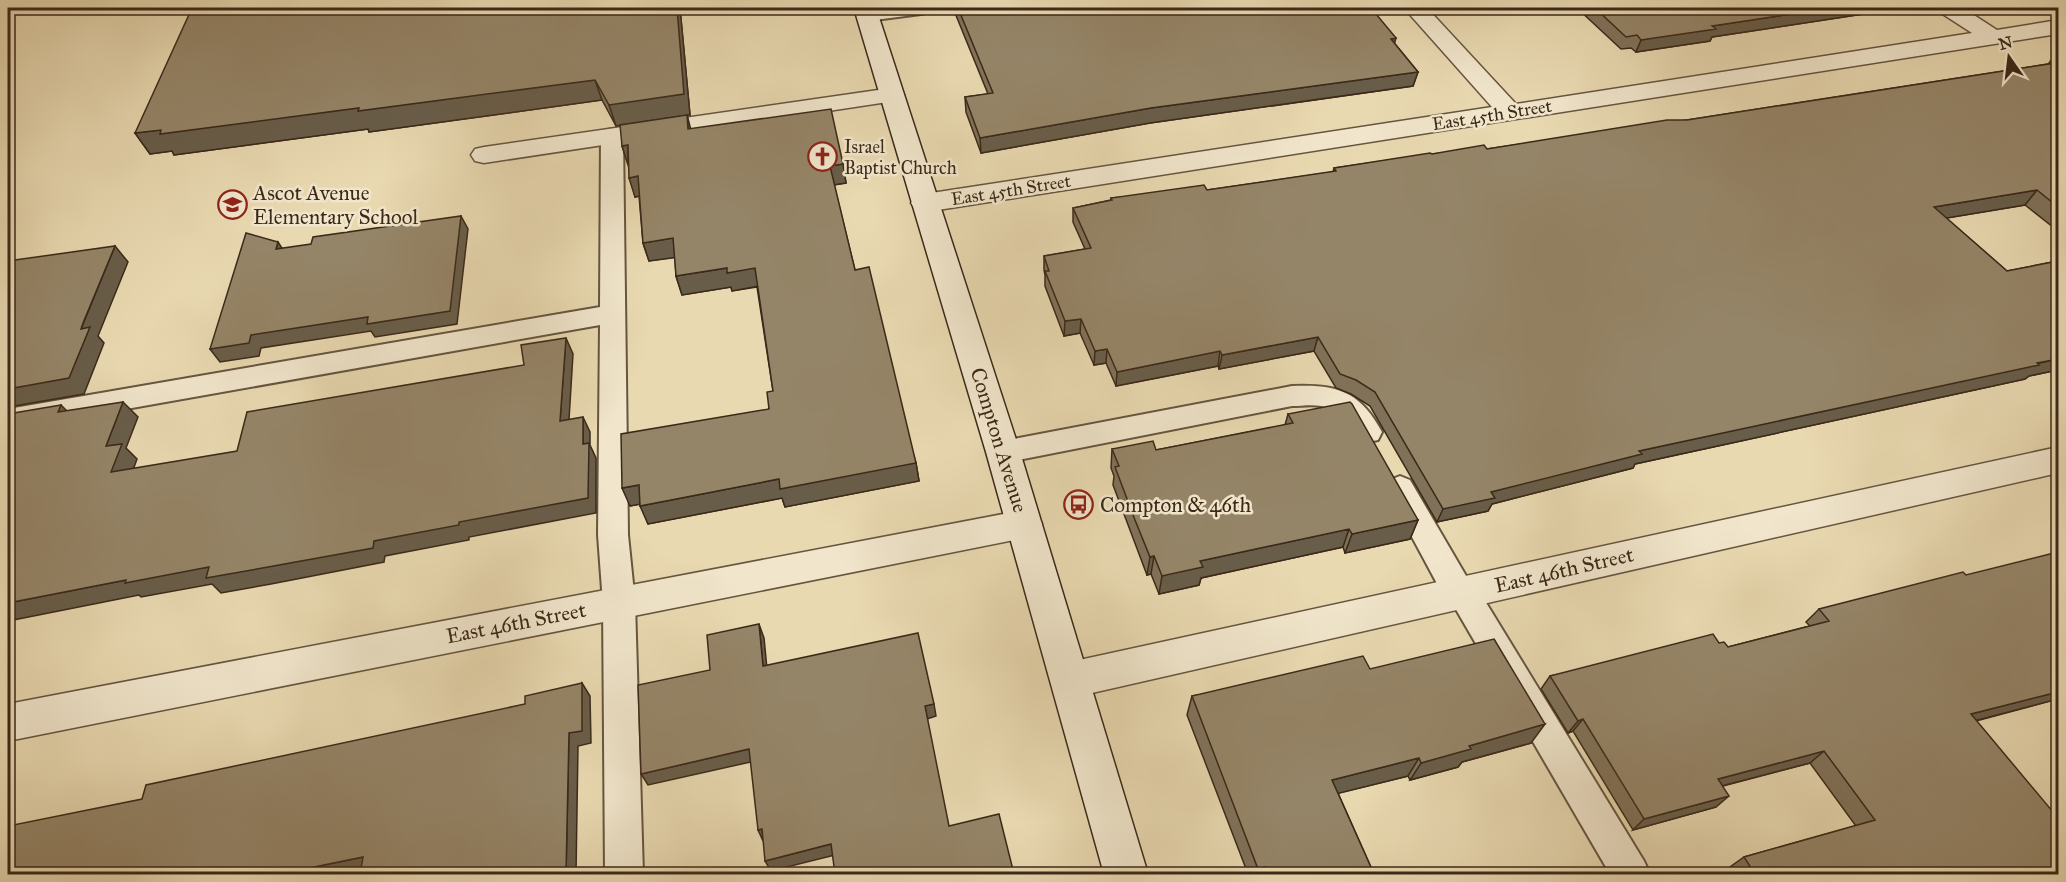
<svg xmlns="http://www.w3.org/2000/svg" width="2066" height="882" font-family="'IM FELL Great Primer',serif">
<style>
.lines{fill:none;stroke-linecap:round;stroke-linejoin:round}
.lane-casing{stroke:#66553f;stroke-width:4}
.street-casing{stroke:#66553f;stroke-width:3}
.secondary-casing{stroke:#3b2919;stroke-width:3}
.lane{fill:#f1e6cc;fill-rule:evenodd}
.street{fill:#f1e6cc;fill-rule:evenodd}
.secondary{fill:#f1e6cc;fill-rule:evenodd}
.wall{fill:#807259;stroke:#3b2919;stroke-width:1.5}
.shaded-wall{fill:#685d49;stroke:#3b2919;stroke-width:1.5}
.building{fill:#958568;stroke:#3b2919;stroke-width:1.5}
.labels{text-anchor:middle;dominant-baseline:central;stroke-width:5;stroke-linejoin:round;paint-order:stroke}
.far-street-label{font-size:18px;fill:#3b2919;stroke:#f1e6cc}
.far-poi-label{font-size:18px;fill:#3b2919;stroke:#f1e6cc;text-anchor:start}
.poi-label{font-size:21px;fill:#3b2919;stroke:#f1e6cc;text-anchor:start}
.street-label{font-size:21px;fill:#3b2919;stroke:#f1e6cc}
</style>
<rect width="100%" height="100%" fill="#e9d9b1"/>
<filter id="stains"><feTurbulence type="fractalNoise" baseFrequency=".00333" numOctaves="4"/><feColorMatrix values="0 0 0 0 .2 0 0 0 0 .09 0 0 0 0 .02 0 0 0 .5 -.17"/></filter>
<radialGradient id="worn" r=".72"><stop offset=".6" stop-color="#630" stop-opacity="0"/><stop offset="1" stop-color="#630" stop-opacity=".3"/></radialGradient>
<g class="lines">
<defs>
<path id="lane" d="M880 8H931L928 12 921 14 867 21 860 19 857 15 860 11Z
M612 129 620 131 623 136 628 535 635 603 643 874H605L603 603 598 535 600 325 8 430V409L600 307 601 136 604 131Z
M1292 386C1337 384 1360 391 1382 432L1378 440C1350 448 1353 419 1330 409 1319 403 1304 406 1292 406L1003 463 993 460 989 452 993 444 1003 441Z
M1400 476 1410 480 1469 581 1474 583 1644 861 1650 874H1610L1454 606 1448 604 1390 496 1385 488 1390 480Z"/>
<path id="street" d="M1404 8H1427L1516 104 1972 33 1941 13 1938 8H1963L1997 30 2058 20V34L925 212 915 209 911 203 915 197 925 194 1492 107Z
M892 88 901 90 904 95 901 100 484 163 475 161 471 155 475 149 484 147Z
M2058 447V473L1070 698 1056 692 1051 680 1056 668 1070 662Z
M1024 510 1036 514 1042 524 1036 534 1024 538 8 741V704Z"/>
<path id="secondary" d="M854 8H876L1020 452 1148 874H1104L986 452Z"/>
</defs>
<use href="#lane" class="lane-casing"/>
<use href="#street" class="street-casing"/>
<use href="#secondary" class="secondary-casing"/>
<use href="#lane" class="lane"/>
<use href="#street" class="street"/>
<use href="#secondary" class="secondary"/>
</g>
<path class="wall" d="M680 8 690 115H687L690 129 843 164 846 183 834 185 855 270 916 463 919 481 785 507 782 498 648 524 640 504 630 506 769 409 773 391 757 287 732 291 731 287 682 295 676 276 675 257 649 261 643 243 639 196 635 197 628 164 622 146 628 124 616 126 602 100 369 132 368 129 174 155 172 151 150 154 135 133Z
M953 8H1371L1395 44 1418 72 1413 86 1150 123 981 153 966 112 965 97 988 94Z
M1577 8H1897L1896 9 1712 37 1710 41 1636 52 1631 48 1621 49Z
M2058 59V231L2025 205 1946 218 2007 271 2058 261V370L2029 376 2025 379 1635 464 1633 468 1492 504 1488 511 1437 522 1370 406 1351 394 1336 388 1314 351 1219 369 1218 366 1116 386 1106 363 1094 365 1080 333 1064 336 1045 286V275L1044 270V256L1085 249 1073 222V208L1111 200V198L1207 190 1333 172 1334 168 1432 154 1487 149 1687 120 2048 64 2051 61Z
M1288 414 1418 520 1410 539 1345 553 1343 547 1201 578 1199 585 1159 594 1151 574 1147 575 1113 485 1114 476 1111 468 1112 449 1156 450 1285 425Z
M1819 609 2058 699 1976 721 2058 874H1735L1730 867 1744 857 1856 826 1810 763 1723 786 1716 807 1633 830 1573 731 1568 733 1541 689 1550 676 1719 643 1728 647 1810 626 1806 622Z
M1370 669 1531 743 1462 762 1458 767 1410 780 1408 776 1338 793 1374 874H1248L1187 715 1192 696Z"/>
<path class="shaded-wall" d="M677 8H680L690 115H687L692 134 688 129 687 115 616 126 609 105Z
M1832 8H1897L1896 9 1712 37 1710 41 1636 52 1641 40 1712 26Z
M1396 38 1392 52 1391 39Z
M1418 72 1413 86 1150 123 981 153 980 138 1151 108Z
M595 80 602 100 369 132 368 129 174 155 172 151 150 154 135 133Z
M628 145V165L622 146Z
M843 164 846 183 833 185 830 166Z
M638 176 644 195 635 197 629 178Z
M2037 190 2025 205 1923 222 1934 207Z
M461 216 468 229 457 324 375 337 371 331 261 348 259 356 220 362 210 349 251 335Z
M673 238 679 257 649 261 643 243Z
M278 242 287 256 276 249Z
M115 246 128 262 98 336 104 343 84 394 8 407V389L81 329Z
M727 268H755L759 286 732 291 731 287 682 295 676 276Z
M1081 319 1080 333 1064 336 1065 321Z
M1318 337 1314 351 1219 369 1222 355Z
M566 338 573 354 568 436 560 421Z
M1107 349 1106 363 1094 365 1095 351Z
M1220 351 1218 366 1116 386 1117 372Z
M2058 359V370L2029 376 2025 379 1635 464 1633 468 1492 504 1488 511 1437 522 1443 509 1491 492 1639 451Z
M123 402 138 417 126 448 137 459 127 487 111 472 106 446Z
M61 405 77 421 58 412Z
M583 417 590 432V445L596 458V513L469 537V540L385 556 384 562 271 584 221 593 212 584 141 597 139 595 8 621V603L126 580 374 541 459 522 583 444Z
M916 463 919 481 785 507 782 498 648 524 640 506 779 479Z
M639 485 647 503 630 506 622 488Z
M1418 520 1410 539 1345 553 1352 534Z
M1349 529 1343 547 1201 578 1199 585 1159 594 1162 576 1200 561Z
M1154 556 1151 574 1147 575 1150 557Z
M759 624 764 638 768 679 763 666Z
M582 683 590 696 591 743 578 746 576 874H566L569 733Z
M2058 692V699L1955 726 1971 714Z
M934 704 936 716 927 719 925 706Z
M1583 719 1573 731 1568 733 1578 721Z
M1545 724 1531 743 1462 762 1458 767 1410 780 1421 763 1469 746Z
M749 749 755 761 648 785 641 774Z
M1824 751 1810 763 1706 790 1718 779Z
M1419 758 1408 776 1324 797 1332 780Z
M1729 796 1716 807 1633 830 1644 819Z
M762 829 763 841 758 830Z
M831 844 835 855 771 871 765 861Z
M363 857 376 868 344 874H280Z
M1265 867 1261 874H1255L1258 869Z"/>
<path class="building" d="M192 8H677L684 94 609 105 595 80 358 111 359 108 160 134 161 130 135 133Z
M958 8H1371L1396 38 1391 39 1418 72 1151 108 980 138 965 97 993 93Z
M1595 8H1832L1712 26 1716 29 1641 40 1637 35 1626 37Z
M2058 59V207L2037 190 1934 207 2007 271 2058 261V359L2037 363 2039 365 1639 451 1642 454 1491 492 1495 498 1443 509 1375 392 1356 380 1340 374 1318 337 1222 355 1220 351 1117 372 1107 349 1095 351 1081 319 1065 321 1045 271H1049L1044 256 1091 248 1073 208 1112 200 1111 198 1204 185 1207 190 1336 171 1334 168 1430 153 1432 154 1484 145 1487 149 1667 120H1687L2055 63 2051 61Z
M831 109 843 164 830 166 855 270 869 267 916 463 780 489 779 479 640 506 639 485 622 488 621 434 769 409 767 392 773 391 755 268 727 273V268L676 276 673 238 643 243 638 176 629 178 628 145 622 146 620 125 687 115 688 129Z
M461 216 450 311 367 324 368 317 251 335 249 343 210 349 246 233 278 242 276 249 311 244 313 237Z
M115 246 83 323 81 329 90 327 69 378 8 389V261Z
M566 338 560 421 583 417V444L589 443 588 498 459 522V525L374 541 373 548 257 569 206 578 209 567 125 583 126 580 8 603V414L61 405 58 412 123 402 106 446 122 444 111 472 237 451 247 412 524 365 521 345Z
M1350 402 1352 404 1418 520 1352 534 1349 529 1200 561 1203 567 1162 576 1154 556 1150 557 1135 520 1115 467 1119 466 1112 449 1153 441 1156 450 1293 423 1288 414Z
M2058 552V692L1971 714 2058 818V874H1742L1753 871 1744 857 1875 820 1824 751 1718 779 1729 796 1644 819 1583 719 1578 721 1550 676 1713 634 1719 643 1724 642 1728 647 1829 621 1819 609 1963 572 1966 575Z
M759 624 763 666 918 633 934 704 925 706 949 826 999 814 1014 874H835L831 844 765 861 762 829 758 830 749 749 641 774 638 685 710 670 707 635Z
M1494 639 1545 724 1469 746 1471 749 1421 763 1419 758 1332 780 1374 874H1268L1265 867 1258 869 1192 696 1363 656 1370 669Z
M582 683V731L569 733 566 874H360L363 857 280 874H8V826L142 799 146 785 525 704V696Z"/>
<defs>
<symbol id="church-ring" viewBox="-11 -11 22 22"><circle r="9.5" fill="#f1e6cc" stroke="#8f2418" stroke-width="1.5"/><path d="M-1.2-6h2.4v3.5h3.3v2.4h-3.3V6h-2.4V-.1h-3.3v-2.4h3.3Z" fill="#8f2418"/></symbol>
<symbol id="school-ring" viewBox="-11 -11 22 22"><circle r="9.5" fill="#f1e6cc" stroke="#8f2418" stroke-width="1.5"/><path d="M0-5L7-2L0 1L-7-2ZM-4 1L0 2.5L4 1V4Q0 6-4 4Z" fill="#8f2418"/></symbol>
<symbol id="bus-ring" viewBox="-11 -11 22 22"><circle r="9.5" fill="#f1e6cc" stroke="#8f2418" stroke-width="1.5"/><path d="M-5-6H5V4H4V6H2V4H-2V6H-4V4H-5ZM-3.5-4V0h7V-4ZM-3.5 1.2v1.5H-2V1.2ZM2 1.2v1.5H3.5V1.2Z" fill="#8f2418"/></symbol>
</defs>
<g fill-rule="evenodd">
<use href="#church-ring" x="806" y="140" width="33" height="33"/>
<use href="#school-ring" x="216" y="188" width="33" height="33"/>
<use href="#bus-ring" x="1062" y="488" width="33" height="33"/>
</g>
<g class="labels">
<g class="far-street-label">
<text transform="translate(1492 115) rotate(-9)">East 45th Street</text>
<text transform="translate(1011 190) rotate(-9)">East 45th Street</text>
</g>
<g class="far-poi-label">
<text x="844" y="147">Israel<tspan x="844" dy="21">Baptist Church</tspan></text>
</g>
<g class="poi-label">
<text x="253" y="193">Ascot Avenue<tspan x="253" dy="24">Elementary School</tspan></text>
<text x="1100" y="505">Compton &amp; 46th</text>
</g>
<g class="street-label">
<text transform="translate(999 440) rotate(73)">Compton Avenue</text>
<text transform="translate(1564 570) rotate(-13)">East 46th Street</text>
<text transform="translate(516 623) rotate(-11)">East 46th Street</text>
</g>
</g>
<rect width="2066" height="882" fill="none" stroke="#e9d9b1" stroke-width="30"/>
<rect x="9" y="9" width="2048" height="864" fill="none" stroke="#3b2919" stroke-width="3"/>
<rect x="15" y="15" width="2036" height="852" fill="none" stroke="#3b2919" stroke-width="1.5"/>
<g transform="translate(2009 57) rotate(346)" stroke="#f1e6cc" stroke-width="4.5" paint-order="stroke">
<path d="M0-4.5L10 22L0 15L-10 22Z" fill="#3b2919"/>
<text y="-9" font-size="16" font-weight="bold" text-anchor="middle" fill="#3b2919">N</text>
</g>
<rect width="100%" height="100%" filter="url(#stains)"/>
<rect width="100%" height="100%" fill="url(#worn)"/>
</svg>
